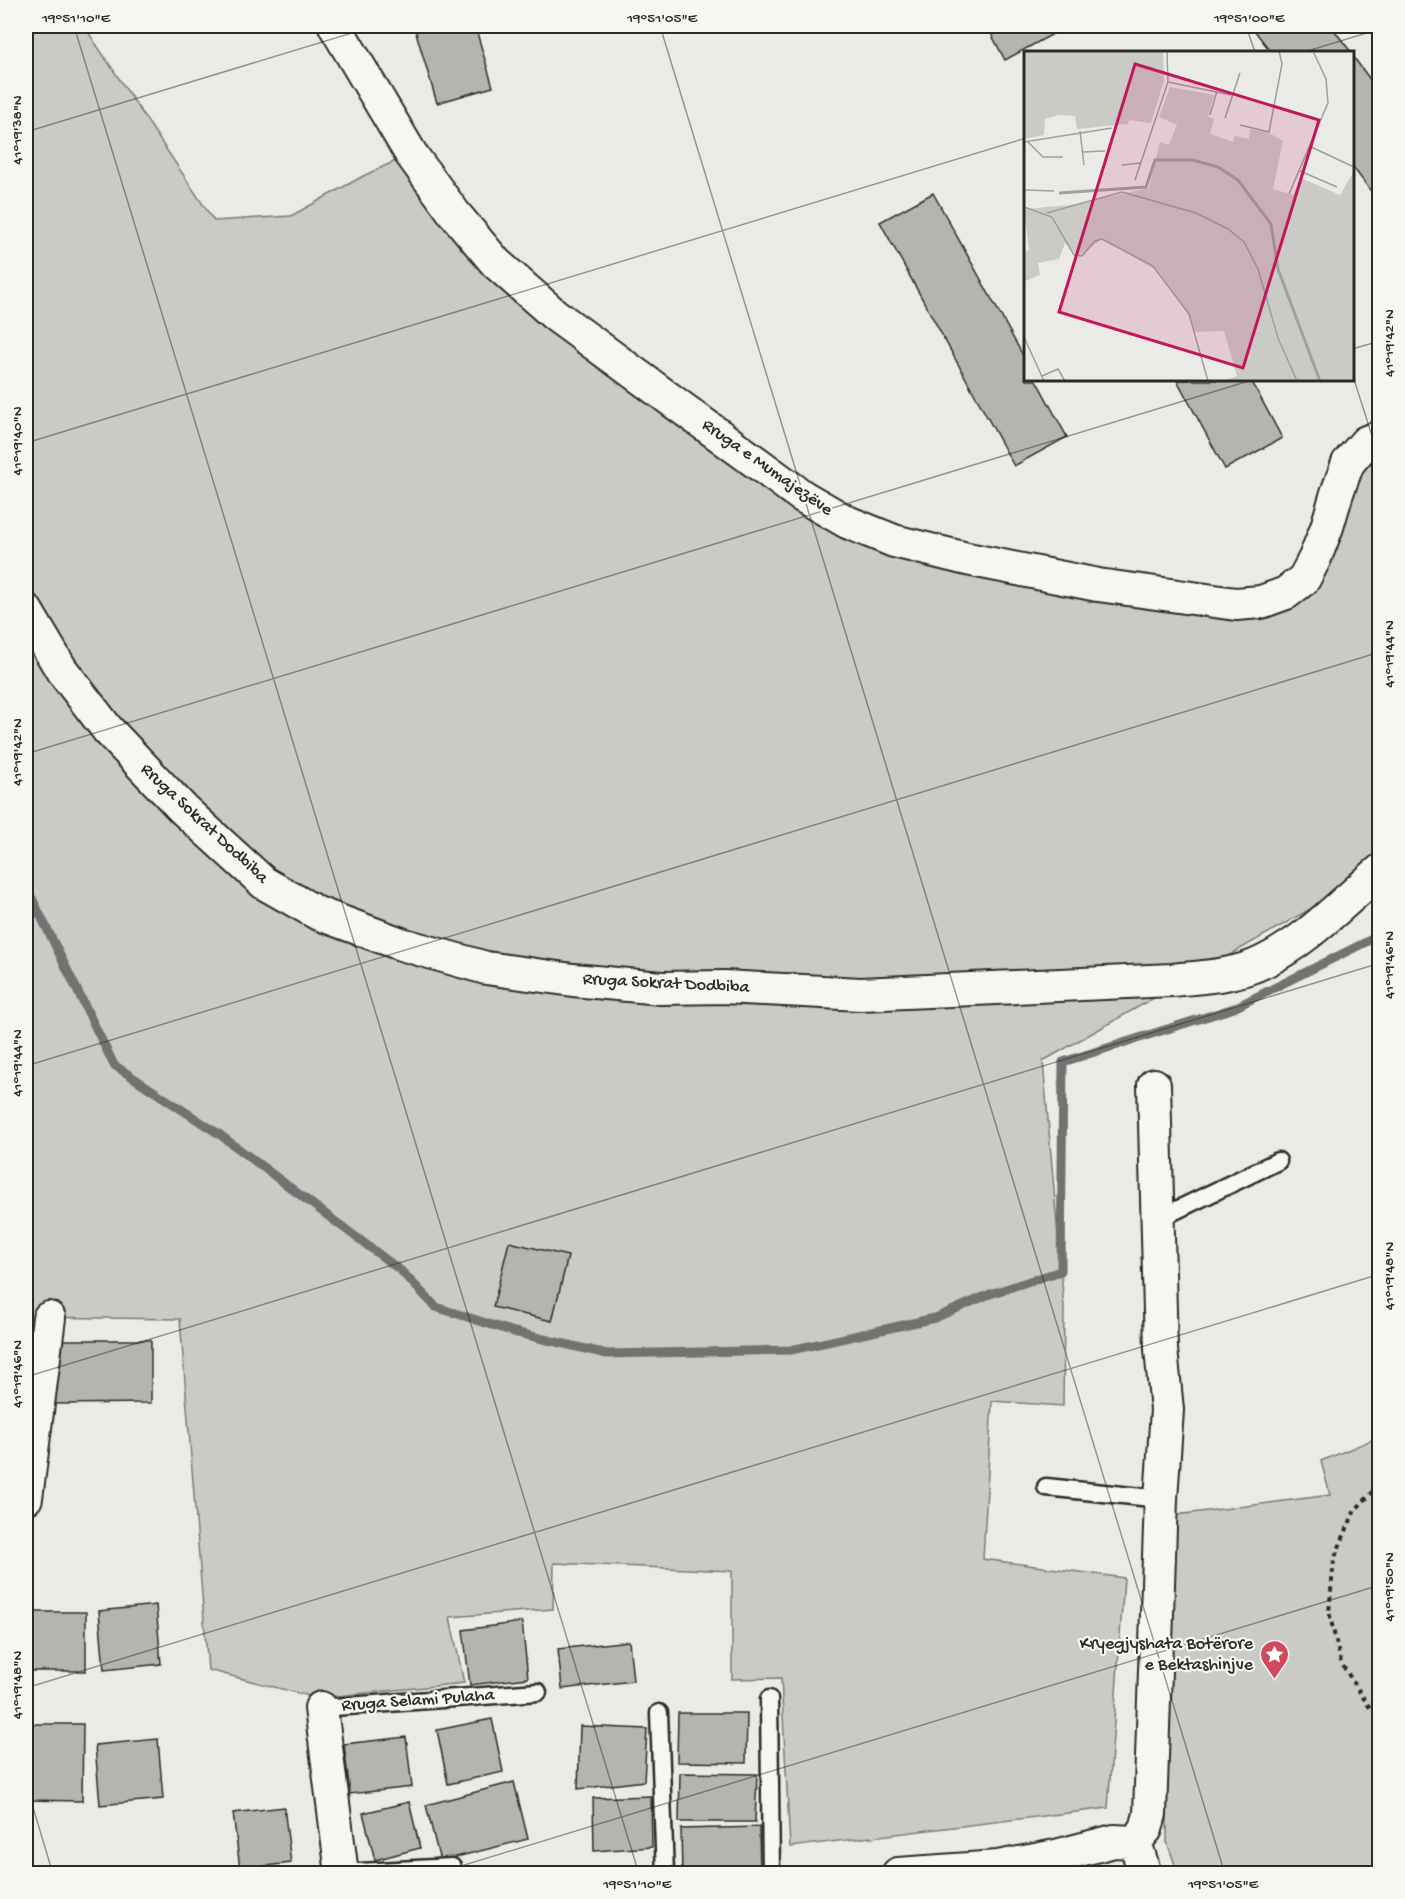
<svg xmlns="http://www.w3.org/2000/svg" width="1405" height="1899" font-family="'Gochi Hand',sans-serif">
<style>
.green{fill:#cacac7;stroke:#7a7a79;stroke-width:1.5}
.lines{fill:none;stroke-linecap:round;stroke-linejoin:round}
.stream{stroke:#727270;stroke-width:9}
.building{fill:#b4b4b1;stroke:#2b2b2b;stroke-width:1.5}
.service-casing{stroke:#2b2b2b;stroke-width:21}
.minor-casing{stroke:#2b2b2b;stroke-width:36}
.path{stroke:#2b2b2b;stroke-width:4;stroke-dasharray:4.5 4.5;stroke-linecap:butt}
.service{stroke:#f6f6f2;stroke-width:16}
.minor{stroke:#f6f6f2;stroke-width:32}
.ticks{fill:none;stroke:#2b2b2b;stroke-width:1.5;stroke-opacity:0.45}
.labels{text-anchor:middle;dominant-baseline:central;stroke-width:4.5;stroke-linejoin:round;paint-order:stroke}
.street-label{font-size:18px;fill:#2b2b2b;stroke:#f6f6f2}
.poi-label{font-size:18px;fill:#2b2b2b;stroke:#f6f6f2;text-anchor:end}
.inset-river{fill:none;stroke:#a1a19e;stroke-width:3}
.inset-road{fill:none;stroke:#9e9e9b;stroke-width:1.5}
.view{fill:#c2185b;fill-opacity:0.15;stroke:#c2185b;stroke-width:3}
.inset-edge{fill:none;stroke:#2b2b2b;stroke-width:3}
.neatline{fill:none;stroke:#2b2b2b;stroke-width:2}
.ticks-label{font-size:15px;text-anchor:middle;fill:#2b2b2b}
</style>
<rect width="100%" height="100%" fill="#eaeae6"/>
<filter id="ink" filterUnits="userSpaceOnUse"><feTurbulence type="fractalNoise" baseFrequency=".0167" numOctaves="2"/><feDisplacementMap in="SourceGraphic" scale="12" xChannelSelector="R" yChannelSelector="G"/><feConvolveMatrix kernelMatrix="1 2 1 2 8 2 1 2 1" color-interpolation-filters="sRGB"/></filter>
<g filter="url(#ink)">
<path class="green" d="M26 26H84L214 221 291 216 365 175 411 154 496 263 847 522 1098 585 1286 593 1379 437V870L1043 1061 1064 1307 1063 1406 992 1401 983 1559 1124 1578 1108 1808 790 1847 781 1678 732 1679V1571L554 1563 553 1609 450 1617 464 1683 317 1698 208 1670 180 1319 26 1317Z
M1379 1437V1873H1178L1167 1842 1169 1516 1330 1495 1321 1461Z"/>
<g class="lines">
<path class="stream" d="M26 886 114 1065 219 1134 400 1270 436 1307 514 1332 607 1354 791 1350 935 1318 990 1294 1061 1271 1063 1062 1234 1008 1380 935"/>
</g>
<path class="building" d="M414 26H475L493 87 437 103Z
M987 26H1060L1062 29 1005 60Z
M1251 26H1331L1351 52H1271Z
M1352 55 1380 93V203L1352 166Z
M933 193 1026 361V380H1036L1067 437 1014 466 880 222Z
M1177 380H1251L1282 438 1225 469Z
M509 1242 568 1256 552 1321 493 1307Z
M53 1340H151V1403L53 1404Z
M156 1605 161 1664 104 1670 99 1611Z
M26 1612H86V1671H26Z
M522 1622 528 1678 470 1685 463 1630Z
M629 1641 633 1681 562 1689 558 1649Z
M678 1713H747L746 1763 677 1762Z
M492 1719 503 1772 448 1784 437 1730Z
M26 1724H83L82 1801 26 1800Z
M580 1726 647 1729 644 1781 578 1789Z
M406 1737 412 1787 350 1794 344 1744Z
M158 1739 163 1799 100 1805 95 1745Z
M680 1773 757 1774 755 1822H679Z
M514 1782 528 1839 440 1861 426 1805Z
M651 1796 652 1847 594 1851 593 1798Z
M409 1802 420 1848 375 1860 363 1813Z
M284 1807 291 1863 240 1869 233 1813Z
M759 1827 760 1874H682L681 1829Z"/>
<g class="lines">
<defs>
<path id="service" d="M1158 1219 1278 1161
M1046 1487 1161 1499
M769 1699 771 1874
M321 1708 538 1692
M659 1713 665 1874
M342 1873 452 1867"/>
<path id="minor" d="M335 26 411 154 454 213 496 263 555 315 802 496 847 522 894 541 967 559 1098 585 1236 604 1261 602 1286 593 1304 579 1315 558 1327 527 1337 493 1348 463 1366 442 1380 437
M26 610 61 669 108 730 183 809 264 883 317 913 401 944 486 968 573 980 661 988 724 987 861 994 1172 980C1202 977 1235 976 1263 962 1307 941 1343 902 1380 871
M26 1498 49 1318
M321 1708 342 1874
M898 1874 998 1867 1056 1856 1114 1841 1135 1842
M1145 1874 1135 1842 1146 1829 1150 1814 1161 1499 1167 1410 1161 1349 1154 1085"/>
</defs>
<use href="#service" class="service-casing"/>
<use href="#minor" class="minor-casing"/>
<path class="path" d="M1380 1485 1355 1510 1334 1559 1329 1612 1341 1663 1370 1708 1380 1716"/>
<use href="#service" class="service"/>
<use href="#minor" class="minor"/>
</g>
</g>
<path class="ticks" d="M74 26 639 1874M660 26 1225 1874M1246 26 1255 52M1304 52 1380 29M26 132 375 26M1352 349 1380 341M1352 373 1380 461M26 443 1026 138M26 754 1252 380M26 1066 1380 652M26 1377 1380 963M26 1688 1380 1274M26 1784 53 1874M435 1874 1380 1585"/>
<defs>
<symbol id="sight-pin" viewBox="-11 -11 22 30"><path d="M0 17L-7.5 6A9.5 9.5 0 1 1 7.5 6Z" fill="#d1495b" stroke="#f6f6f2"/><path d="M0-6L1.8-2.2L6-1.7L2.9 1.2L3.7 5.4L0 3.3L-3.7 5.4L-2.9 1.2L-6-1.7L-1.8-2.2Z" fill="#fff"/></symbol>
</defs>
<g fill-rule="evenodd">
<use href="#sight-pin" x="1258" y="1638" width="33" height="45"/>
</g>
<g class="labels">
<g class="street-label">
<text transform="translate(767 468) rotate(35)">Rruga e Mumajezëve</text>
<text transform="translate(204 824) rotate(43)">Rruga Sokrat Dodbiba</text>
<text transform="translate(666 984) rotate(3)">Rruga Sokrat Dodbiba</text>
<text transform="translate(418 1701) rotate(-4)">Rruga Selami Pulaha</text>
</g>
<g class="poi-label">
<text x="1253" y="1644">Kryegjyshata Botërore<tspan x="1253" dy="21">e Bektashinjve</tspan></text>
</g>
</g>
<g transform="translate(1024 51)">
<rect width="330" height="330" fill="#eaeae6"/>
<path d="M0 0H139L140 29 127 72 105 69 104 73 53 78 51 65 35 64 21 68 20 84 0 88ZM146 36 190 44 184 66 190 68 186 83 209 91 211 85 225 88 226 78 245 82 259 90 249 138 269 144 277 127 316 144 330 120V330H200L213 325 200 280 171 281 165 263 134 220 78 188 54 205 41 192 35 208 14 212 16 224 1 230 0 202 5 199 0 158 46 154 125 137 136 91 145 94 153 74 135 66Z" fill="#cacac7"/>
<path class="inset-river" d="M35 142 122 136 131 109H169L194 116 214 129 247 173 254 218 296 330"/>
<path class="inset-road" d="M144 31 207 44M186 64 193 40M201 67 216 22M216 74 245 81 258 13 255 0M56 80 60 114M3 90 19 106H39M0 91 88 77M285 95 330 116M59 101 81 100M98 114 116 112M276 120 313 136M111 129 144 31 143 0M0 139 30 140M265 143 304 52 302 28 289 0M0 156 28 166 50 204 58 205 71 190 78 188 129 215 165 263 184 330M23 162 98 141 172 162 204 178 220 191 234 218 254 287 273 330M0 286 20 330M18 325 34 318 41 330"/>
<path class="view" d="M111 13 295 69 219 317 35 261Z"/>
<rect width="330" height="330" class="inset-edge"/>
</g>
<rect width="1405" height="1899" fill="none" stroke="#f6f6f2" stroke-width="66"/>
<rect x="33" y="33" width="1339" height="1833" class="neatline"/>
<g class="ticks-label">
<text x="76" y="22">19°51'10"E</text>
<text x="662" y="22">19°51'05"E</text>
<text x="1249" y="22">19°51'00"E</text>
<text transform="translate(16 130) rotate(-90)" y="5">41°19'38"N</text>
<text transform="translate(1388 343) rotate(-90)" y="5">41°19'42"N</text>
<text transform="translate(16 441) rotate(-90)" y="5">41°19'40"N</text>
<text transform="translate(1388 654) rotate(-90)" y="5">41°19'44"N</text>
<text transform="translate(16 752) rotate(-90)" y="5">41°19'42"N</text>
<text transform="translate(1388 965) rotate(-90)" y="5">41°19'46"N</text>
<text transform="translate(16 1063) rotate(-90)" y="5">41°19'44"N</text>
<text transform="translate(1388 1276) rotate(-90)" y="5">41°19'48"N</text>
<text transform="translate(16 1374) rotate(-90)" y="5">41°19'46"N</text>
<text transform="translate(1388 1587) rotate(-90)" y="5">41°19'50"N</text>
<text transform="translate(16 1685) rotate(-90)" y="5">41°19'48"N</text>
<text x="637" y="1888">19°51'10"E</text>
<text x="1223" y="1888">19°51'05"E</text>
</g>
</svg>
